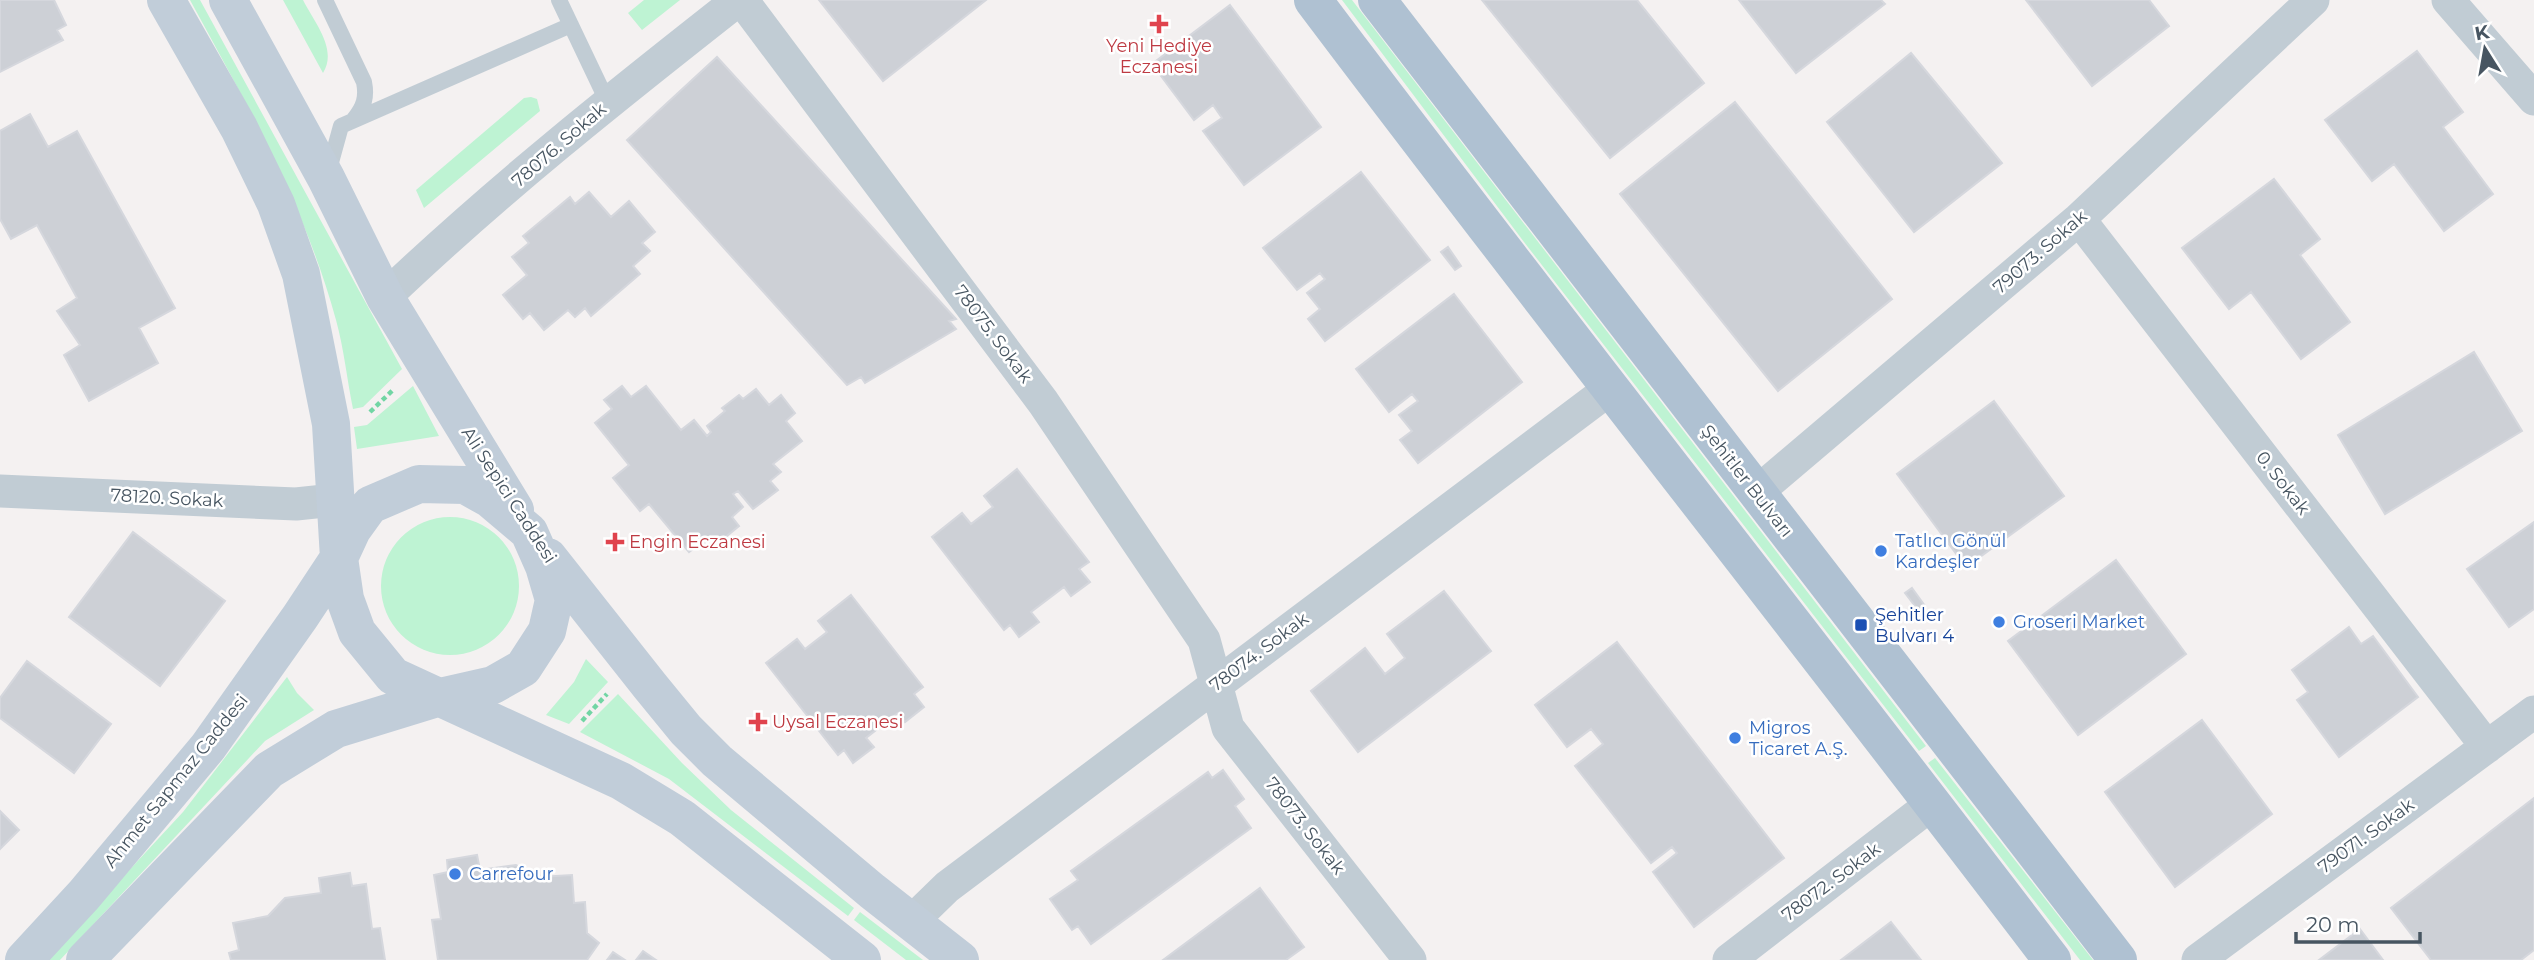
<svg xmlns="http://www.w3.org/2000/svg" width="2534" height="960" font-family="Montserrat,sans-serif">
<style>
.green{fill:#bef3d3}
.building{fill:#cdd0d6;stroke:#d5d7dd;stroke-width:2}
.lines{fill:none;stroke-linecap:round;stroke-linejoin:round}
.path{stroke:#72d5a4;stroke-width:4.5;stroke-dasharray:5 3.5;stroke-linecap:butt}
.service{stroke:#c1ccd4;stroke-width:16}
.minor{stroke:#c1ccd4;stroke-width:33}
.secondary{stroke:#c1cdd9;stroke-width:38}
.primary{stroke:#afc1d2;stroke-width:38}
.health-dot{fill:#e0444e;stroke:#fff;stroke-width:2.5}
.shop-dot{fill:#3f7fe0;stroke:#fff;stroke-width:2.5}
.transit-dot{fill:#1a4fb4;stroke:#fff;stroke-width:2.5}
.labels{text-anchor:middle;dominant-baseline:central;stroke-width:5;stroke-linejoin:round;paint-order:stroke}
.health-label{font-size:18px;fill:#be3a42;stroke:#fff;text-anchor:start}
.street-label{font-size:18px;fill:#475561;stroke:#fff}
.shop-label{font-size:18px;fill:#366cbe;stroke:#fff;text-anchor:start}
.transit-label{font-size:18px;fill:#164399;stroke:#fff;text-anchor:start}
</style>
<rect width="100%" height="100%" fill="#f4f1f1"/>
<path class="green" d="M190 0H200L402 369 363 407 353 409C347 380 344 349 336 320 305 206 246 103 190 0Z
M283 0H303C314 22 338 49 323 73Z
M644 0H680L642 30 628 13Z
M1342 0H1352L1926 746 1919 751 1524 242Z
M531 97 537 99 540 111 424 208 416 190 524 98Z
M413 386 439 436 357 449 354 427 367 425Z
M381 586a69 69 0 1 1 138 0a69 69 0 1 1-138 0Z
M586 659 608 682 569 724 546 715 574 682Z
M287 677 297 693 314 710 265 741 60 960H46L183 812Z
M618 694 682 763 731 810 854 908 848 916 669 779 580 732Z
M1935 758 2093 960H2080L1928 763Z
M860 912 923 960H906L854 920Z"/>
<path class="building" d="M0 0H54L66 25 57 30 63 40 0 72Z
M819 0H986L883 81Z
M1482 0H1637L1704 83 1610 158Z
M1739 0H1881L1885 4 1796 73Z
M2026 0H2149L2169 26 2092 86Z
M1230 5 1321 127 1244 185 1203 131 1222 118 1213 105 1194 120 1152 64Z
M2417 51 2463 112 2443 127 2493 194 2444 231 2394 164 2372 181 2325 120Z
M1911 53 2002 163 1914 232 1827 122Z
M717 57 956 319 949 321 956 329 865 383 861 377 847 385 627 140Z
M1735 102 1892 299 1778 391 1620 194Z
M30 114 48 147 77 131 175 308 139 328 158 363 89 401 64 355 80 345 57 311 77 298 37 225 11 239 0 219V131Z
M1361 172 1430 260 1325 341 1308 319 1320 309 1307 293 1325 279 1320 273 1297 290 1263 248Z
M2274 179 2320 239 2300 255 2350 322 2301 359 2251 292 2229 309 2182 248Z
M589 192 611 217 629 201 655 232 642 243 650 251 633 266 640 274 591 316 585 308 575 317 568 310 544 330 530 313 523 319 503 295 527 275 512 257 529 243 523 236 570 197 575 204Z
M1448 247 1461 266 1455 270 1441 252Z
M1454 294 1522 382 1418 463 1400 440 1412 431 1399 415 1418 401 1412 394 1389 412 1356 369Z
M2474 352 2522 431 2385 514 2338 435Z
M622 386 631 397 646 386 681 430 694 420 707 436 711 432 707 426 725 411 722 408 739 395 743 399 756 389 769 405 781 395 795 413 786 421 802 441 773 464 781 472 770 481 778 490 753 509 738 491 733 494 743 507 732 517 739 526 717 544 710 536 689 552 649 504 640 511 613 478 629 465 595 423 612 409 604 400Z
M1994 401 2064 496 1966 567 1897 474Z
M1017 469 1089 562 1079 569 1090 582 1071 596 1064 587 1031 612 1039 622 1019 637 1010 625 1004 630 932 537 962 513 971 524 993 507 984 496Z
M2534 522V609L2509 627 2467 569Z
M133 532 225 601 160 686 69 617Z
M2116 560 2186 654 2078 735 2008 641Z
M1912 588 1925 606 1918 610 1905 593Z
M1444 591 1491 651 1358 752 1311 691 1365 648 1385 674 1405 658 1387 634Z
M851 595 923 687 914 694 924 707 905 722 898 713 866 738 874 747 853 763 844 750 838 755 766 663 797 639 805 649 827 632 818 621Z
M2349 627 2361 644 2373 636 2418 697 2339 757 2297 700 2308 692 2292 670Z
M1617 642 1784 858 1694 927 1653 872 1677 853 1672 847 1651 863 1575 766 1603 744 1591 729 1567 747 1535 705Z
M27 661 111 724 74 773 0 718V698Z
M2202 720 2272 814 2175 887 2105 792Z
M1223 770 1244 799 1235 806 1251 828 1091 944 1078 926 1072 930 1050 899 1078 880 1071 871 1208 772 1212 778Z
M2534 798V950L2521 960H2431L2391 908Z
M0 811 19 830 0 849Z
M477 855 480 870 516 865 538 877 572 875 574 903 585 902 587 933 599 943 587 960H438L432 920 441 919 434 875 448 872 447 860Z
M350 873 352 886 366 884 372 929 380 928 385 960H231L229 953 239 950 233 923 268 916 285 898 321 893 319 878Z
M1260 888 1304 947 1286 960H1163Z
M1891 922 1921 960H1841Z
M2360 929 2383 960H2319Z
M643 951 656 960H636Z
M613 952 625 960H607Z"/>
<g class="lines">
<path class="path" d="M370 412 394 389
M582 721 607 694"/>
<path class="service" d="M325 0 364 82C367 97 364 107 354 119
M559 0 608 103
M328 173 341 126 571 25"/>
<path class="minor" d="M742 0 1043 402 1204 640 1228 728 1410 960
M2448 0 2534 99
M2079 219 2487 747
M385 297C496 191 617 95 738 0
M0 491 296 504 334 500
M1756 493 2079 219 2313 0
M911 922 947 887 1611 388
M1729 960 1933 803
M2198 960 2534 712"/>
<path class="secondary" d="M166 0 239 128 276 204 301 274 331 424 339 558 345 599 357 632 393 676 621 781 682 818 862 960
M228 0 326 178 385 297 515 510
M548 557 650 686 686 730 717 761 872 891 960 960
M24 960 84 895 208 747 300 617 339 558 352 530 370 505 419 484 465 485 490 499 529 532 544 566 554 600 547 631 523 668 493 685 440 697 336 729 269 770 85 960"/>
<path class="primary" d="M1313 0C1556 323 1808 639 2052 960
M1377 0 2118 960"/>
</g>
<g class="health-dot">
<path d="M1155.5 13.5h7v7h7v7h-7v7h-7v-7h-7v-7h7z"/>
<path d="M611.5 531.5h7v7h7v7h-7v7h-7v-7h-7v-7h7z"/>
<path d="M754.5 711.5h7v7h7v7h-7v7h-7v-7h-7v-7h7z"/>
</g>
<g class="shop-dot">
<circle cx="1881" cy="551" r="7"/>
<circle cx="1999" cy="622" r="7"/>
<circle cx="1735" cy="738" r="7"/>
<circle cx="455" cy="874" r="7"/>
</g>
<rect class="transit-dot" x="1854" y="618" width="14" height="14" rx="3.5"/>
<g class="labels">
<g class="health-label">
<text x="1159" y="46" text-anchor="middle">Yeni Hediye<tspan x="1159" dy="21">Eczanesi</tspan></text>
<text x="629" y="542">Engin Eczanesi</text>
<text x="772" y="722">Uysal Eczanesi</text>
</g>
<g class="street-label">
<text transform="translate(559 145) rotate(-41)">78076. Sokak</text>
<text transform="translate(2040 252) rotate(-41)">79073. Sokak</text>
<text transform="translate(993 334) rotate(53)">78075. Sokak</text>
<text transform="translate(1747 481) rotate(52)">Şehitler Bulvarı</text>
<text transform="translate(2283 483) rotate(52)">0. Sokak</text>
<text transform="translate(509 495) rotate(57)">Ali Sepici Caddesi</text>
<text transform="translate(167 498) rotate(3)">78120. Sokak</text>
<text transform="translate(1259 652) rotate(-37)">78074. Sokak</text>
<text transform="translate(176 781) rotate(-51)">Ahmet Sapmaz Caddesi</text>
<text transform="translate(1305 826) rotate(52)">78073. Sokak</text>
<text transform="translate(2366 836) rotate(-36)">79071. Sokak</text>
<text transform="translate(1831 882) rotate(-37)">78072. Sokak</text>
</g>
<g class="shop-label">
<text x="1895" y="541">Tatlıcı Gönül<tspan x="1895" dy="21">Kardeşler</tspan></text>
<text x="2013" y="622">Groseri Market</text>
<text x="1749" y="728">Migros<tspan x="1749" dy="21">Ticaret A.Ş.</tspan></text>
<text x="469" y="874">Carrefour</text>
</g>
<g class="transit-label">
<text x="1875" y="615">Şehitler<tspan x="1875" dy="21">Bulvarı 4</tspan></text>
</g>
</g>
<g transform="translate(2485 49) rotate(349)" stroke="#ffffff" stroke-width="5" paint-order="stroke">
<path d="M0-5L12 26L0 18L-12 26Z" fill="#475561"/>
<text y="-10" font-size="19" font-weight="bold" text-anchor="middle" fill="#475561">K</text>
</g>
<path d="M2296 932v10h124v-10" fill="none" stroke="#475561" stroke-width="3.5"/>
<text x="2306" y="932" font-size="21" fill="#475561" stroke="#ffffff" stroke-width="5" paint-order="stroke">20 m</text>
</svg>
